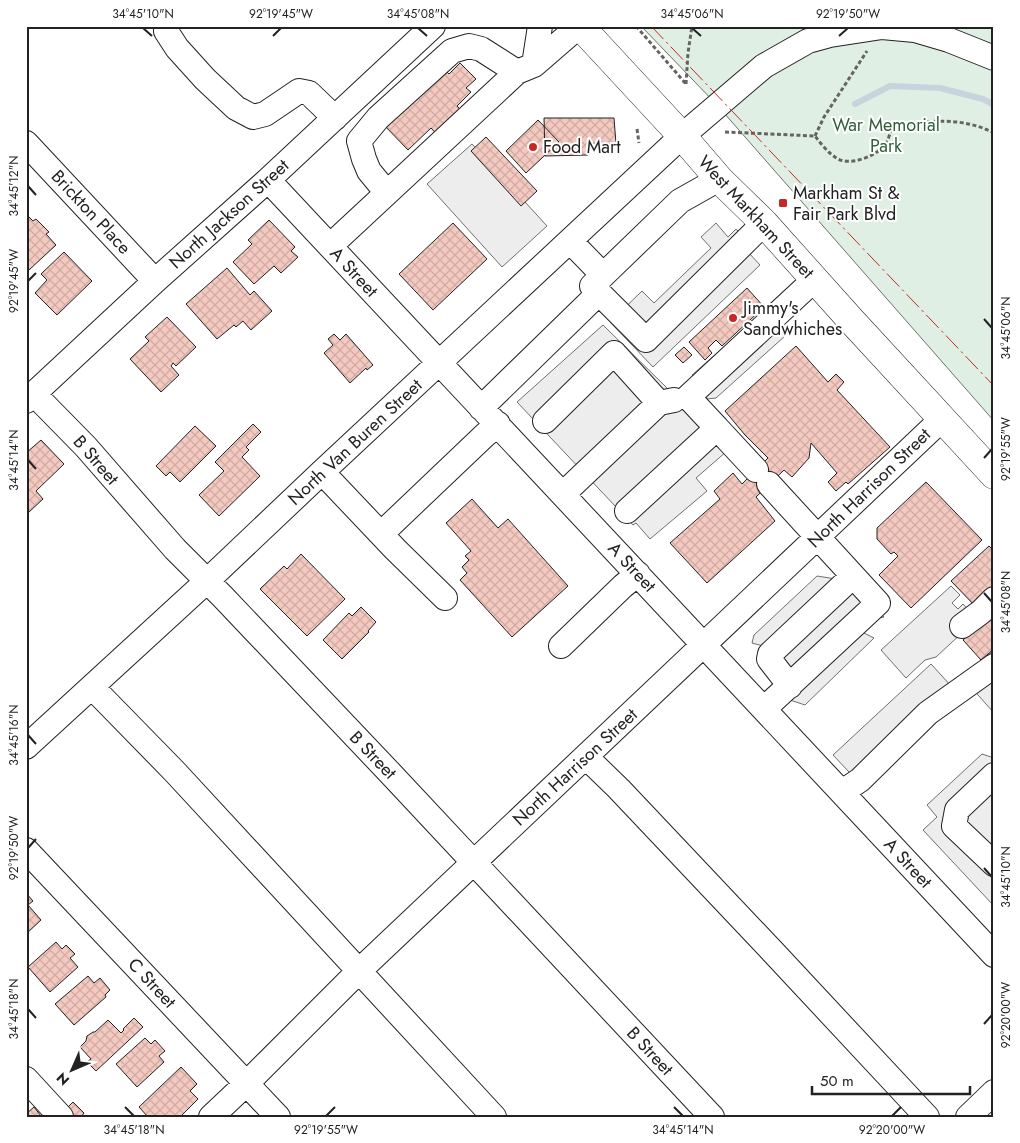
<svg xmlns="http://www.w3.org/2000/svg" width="1020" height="1143" font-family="Jost,sans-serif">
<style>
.park{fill:#e0efe3;stroke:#6f6f6f}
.parking{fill:#ededed;stroke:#6f6f6f}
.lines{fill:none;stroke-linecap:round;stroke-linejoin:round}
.stream{stroke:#c7d3dd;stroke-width:6}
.building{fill:url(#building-cross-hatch);stroke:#222}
.minor-casing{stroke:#222;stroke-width:26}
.major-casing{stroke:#222;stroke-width:29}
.path{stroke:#646464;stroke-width:3;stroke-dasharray:4 2.5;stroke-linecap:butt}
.minor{stroke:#fff;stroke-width:24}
.major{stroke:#fff;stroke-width:28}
.power{stroke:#c62828;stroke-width:1;stroke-dasharray:18 4 2.5 4;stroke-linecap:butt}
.ticks{fill:none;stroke:#222;stroke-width:2}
.poi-dot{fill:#c62828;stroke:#fff;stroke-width:2}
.labels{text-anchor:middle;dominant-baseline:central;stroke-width:4;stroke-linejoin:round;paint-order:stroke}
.park-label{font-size:18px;fill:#2f5e38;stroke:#fff}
.poi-label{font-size:18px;fill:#222;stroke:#fff;text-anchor:start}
.street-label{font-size:18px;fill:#222;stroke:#fff}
.neatline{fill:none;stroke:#222;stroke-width:2}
.ticks-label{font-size:12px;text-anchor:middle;fill:#222}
</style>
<defs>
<pattern id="building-cross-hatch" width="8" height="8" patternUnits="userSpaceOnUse" patternTransform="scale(1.25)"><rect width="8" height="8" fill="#f3c9c0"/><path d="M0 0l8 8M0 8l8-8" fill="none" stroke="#d0aca5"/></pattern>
</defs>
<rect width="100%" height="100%" fill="#fff"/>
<path class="park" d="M641 26H994V421L717 105Z"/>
<path class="parking" d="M472 144 547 226 502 267 427 184Z
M716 223 728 237 736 229 754 248 749 253 760 265 653 367 610 322 642 291 654 303 711 248 701 237Z
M774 303 785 316V336L716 398 707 399 705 391 692 375Z
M603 325 665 386 727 451 696 478 707 491 650 539 636 523 633 525 517 402Z
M840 573 884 617 870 620 860 631 874 638 805 705 790 700 763 646 752 643 754 635 817 576 836 579Z
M951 586 960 595 952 603 958 609 963 604 977 619 936 657 925 660 906 678 881 650Z
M994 649V713L962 677Z
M931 664 962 698 865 789 833 755Z
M982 754 994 758V906L923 830 937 817 927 805Z"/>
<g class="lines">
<path class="stream" d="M855 104 890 86 940 88 983 99 994 105"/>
</g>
<path class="building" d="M460 63 476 79 466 88 471 92 457 106 468 118 451 150 431 128 408 150 383 124 443 68 449 74Z
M544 118H614L616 144 588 143V155L545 156Z
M538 120 559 142 526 173 506 151Z
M486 137 537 191 521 206 471 151Z
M26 214 33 221 36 219 49 232 46 234 56 245 29 270 26 267Z
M269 220 295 247 291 251 298 257 281 273 274 266 254 284 233 262 252 244 248 240Z
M453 223 487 259 433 310 399 274Z
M64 252 92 281 57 315 35 293 47 280 41 274Z
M227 268 250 295 254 291 272 311 251 330 243 321 236 327 234 325 217 339 186 304Z
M747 288 764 307 722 346 716 340 708 348 712 353 705 360 689 342Z
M167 317 196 347 176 366 173 363 171 366 179 375 161 392 130 359 149 341 145 337Z
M334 334 340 340 346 334 373 365 367 370 366 368 350 383 324 353 333 345 328 339Z
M796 346 828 382 836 374 844 382 837 390 890 447 848 484 846 482 836 491 828 482 837 473 811 443 809 458 792 477 784 470 756 497 775 521 707 583 670 543 720 499 714 491 733 473 742 484 768 458 745 435 725 411Z
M684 347 692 355 683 363 675 355Z
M253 424 261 432 246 447 249 450 242 457 260 476 219 516 199 495 224 471 215 462Z
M195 426 216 446 180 482 170 472 166 476 156 466Z
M41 440 64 464 36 491 43 499 28 513 26 510V453Z
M926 482 982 540 911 608 879 575 898 556 894 552 891 554 877 539V528Z
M472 499 498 528 508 519 568 586 512 637 460 580 467 573 462 567 469 560 465 556 471 551 446 523Z
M989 546 994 551V592L977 608 951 581Z
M301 554 345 599 307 636 260 589 284 566 287 569Z
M361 607 376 622 368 631 369 632 342 659 323 640 349 613 352 616Z
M994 612V649L981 660 963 640Z
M26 893 33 901 28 905 41 920 26 934Z
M56 942 62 949 66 945 75 954 70 958 78 967 50 992 28 967Z
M88 976 94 983 100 978 110 990 105 995 106 997 74 1025 55 1004Z
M134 1018 143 1027 96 1071 87 1062 91 1059 80 1047 86 1041 87 1036 93 1032H95L108 1020 121 1033 124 1030 123 1029Z
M145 1038 151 1044 155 1040 165 1051 159 1056 164 1062 137 1087 116 1064Z
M181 1067 197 1084 190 1091 198 1099 180 1117H148L139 1107Z
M73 1102 84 1113 81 1117H74L66 1109Z
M34 1107 41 1116 26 1117V1114Z"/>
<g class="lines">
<defs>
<path id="minor" d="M168 26 166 31 177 48 205 79 236 108 253 117 265 114 299 91 309 93 335 118
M534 65 540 26
M26 143 155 281
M719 179 680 201 592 286 646 340 764 223
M268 180 994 955
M387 193 369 171 364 159 359 141 378 118 452 51 469 46 481 49 517 72 534 65 579 26
M570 241 603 275
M330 246 517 72
M34 394 86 447 175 549 223 597 391 774 712 1117
M26 401 155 281 268 180 433 26
M481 408 599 293
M545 421 614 353 659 403
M717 428 756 470
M322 472 395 549 445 598
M563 494 659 403 674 400
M627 511 717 428 688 397 814 280
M381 534 485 435 498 424
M962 626 981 612 994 599
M561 646 623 586 638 574
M790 686 769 659 770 654 853 576
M92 687 175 772 494 1117
M764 709 878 603 769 484
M26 747 207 581 322 472 682 136 764 66 808 41 830 35 882 27 915 30 949 40 994 58
M586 757 619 789 775 954 927 1117
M994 775 957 810 954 826 994 864
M842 792 860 780 928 713 994 666
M26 850 278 1117
M26 1079 61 1117
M211 1117 247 1083 359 971 942 419
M968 1117 994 1092"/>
<path id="major" d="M580 26 682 136 719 179 764 223 850 319 994 475"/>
</defs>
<use href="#minor" class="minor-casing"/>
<use href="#major" class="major-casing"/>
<path class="path" d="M636 26 686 84
M686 84 688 53 692 26
M637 129 639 143
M725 132 815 136C821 144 829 154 838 159 851 166 876 156 885 145 888 142 889 135 891 131 900 128 908 124 917 123 943 119 971 121 994 133
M815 136 824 117 867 51"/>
<use href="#minor" class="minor"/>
<use href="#major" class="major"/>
<path class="power" d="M651 26 994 386"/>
</g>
<path class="ticks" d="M143 28 152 36M418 28 427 36M692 28 701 36M273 36 281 28M839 36 848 28M28 186 36 195M28 281 36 273M984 319 992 328M984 458 992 449M28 460 36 469M984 593 992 602M28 735 36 744M28 848 36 839M984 868 992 877M28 1009 36 1018M984 1024 992 1015M125 1107 134 1116M674 1107 683 1116M326 1116 335 1107M892 1116 901 1107"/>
<g class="poi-dot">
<circle cx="533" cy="147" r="5"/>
<rect x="778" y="198" width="10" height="10" rx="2.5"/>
<circle cx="733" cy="318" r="5"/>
</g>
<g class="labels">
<g class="park-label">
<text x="886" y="125">War Memorial<tspan x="886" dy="21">Park</tspan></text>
</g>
<g class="poi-label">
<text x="543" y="147">Food Mart</text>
<text x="793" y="193">Markham St &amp;<tspan x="793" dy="21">Fair Park Blvd</tspan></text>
<text x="743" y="308">Jimmy's<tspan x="743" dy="21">Sandwhiches</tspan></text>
</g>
<g class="street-label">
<text transform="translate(91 212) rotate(47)">Brickton Place</text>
<text transform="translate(229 214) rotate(-42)">North Jackson Street</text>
<text transform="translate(756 217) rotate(47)">West Markham Street</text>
<text transform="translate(354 272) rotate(47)">A Street</text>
<text transform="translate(355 442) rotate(-43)">North Van Buren Street</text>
<text transform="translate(96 460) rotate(49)">B Street</text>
<text transform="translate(869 488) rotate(-44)">North Harrison Street</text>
<text transform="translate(632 567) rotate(47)">A Street</text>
<text transform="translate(373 755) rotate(46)">B Street</text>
<text transform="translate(575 767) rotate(-43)">North Harrison Street</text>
<text transform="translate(908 863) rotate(47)">A Street</text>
<text transform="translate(152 983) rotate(47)">C Street</text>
<text transform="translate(650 1051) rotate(47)">B Street</text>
</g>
</g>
<rect width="1020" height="1143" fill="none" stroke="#ffffff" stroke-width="55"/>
<g transform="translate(72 1070) rotate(225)" stroke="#ffffff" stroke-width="4" paint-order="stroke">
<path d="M0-4L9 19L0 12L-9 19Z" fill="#222222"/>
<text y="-8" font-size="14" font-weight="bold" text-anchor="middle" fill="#222222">N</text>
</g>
<path d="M812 1086v8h158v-8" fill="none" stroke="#222222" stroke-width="2.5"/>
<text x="820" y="1086" font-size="15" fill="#222222" stroke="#ffffff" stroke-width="4" paint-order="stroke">50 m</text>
<rect x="28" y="28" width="964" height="1088" class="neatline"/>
<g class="ticks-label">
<text x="143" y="18">34°45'10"N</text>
<text x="281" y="18">92°19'45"W</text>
<text x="418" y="18">34°45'08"N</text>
<text x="692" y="18">34°45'06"N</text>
<text x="848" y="18">92°19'50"W</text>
<text transform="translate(14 186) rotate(-90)" y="4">34°45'12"N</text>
<text transform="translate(14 281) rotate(-90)" y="4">92°19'45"W</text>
<text transform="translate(1006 328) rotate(-90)" y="4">34°45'06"N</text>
<text transform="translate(1006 449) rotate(-90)" y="4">92°19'55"W</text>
<text transform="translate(14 460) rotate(-90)" y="4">34°45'14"N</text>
<text transform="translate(1006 602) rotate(-90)" y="4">34°45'08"N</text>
<text transform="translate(14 735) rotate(-90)" y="4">34°45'16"N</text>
<text transform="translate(14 848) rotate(-90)" y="4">92°19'50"W</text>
<text transform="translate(1006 877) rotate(-90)" y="4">34°45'10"N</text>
<text transform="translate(14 1009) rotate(-90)" y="4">34°45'18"N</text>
<text transform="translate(1006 1015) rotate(-90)" y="4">92°20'00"W</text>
<text x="134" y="1134">34°45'18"N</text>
<text x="326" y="1134">92°19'55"W</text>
<text x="683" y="1134">34°45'14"N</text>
<text x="892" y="1134">92°20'00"W</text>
</g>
</svg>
